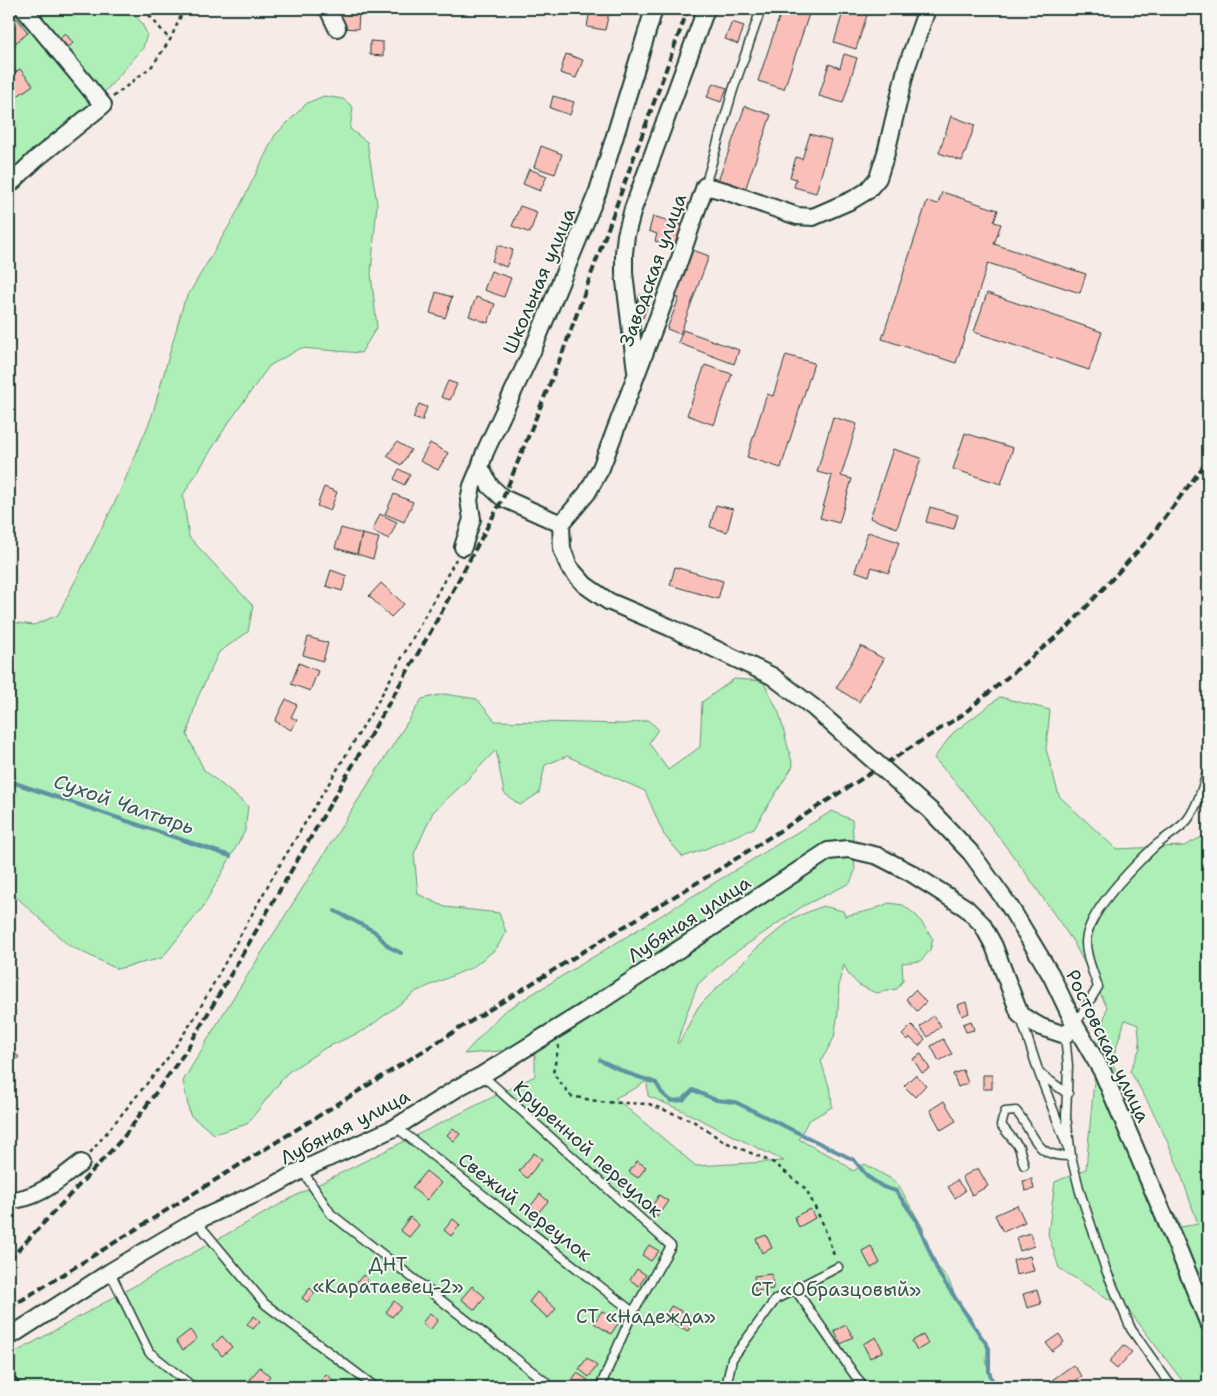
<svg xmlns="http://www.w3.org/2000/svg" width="1217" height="1396" font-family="'Shantell Sans',sans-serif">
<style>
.green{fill:#aeefb8;stroke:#669676;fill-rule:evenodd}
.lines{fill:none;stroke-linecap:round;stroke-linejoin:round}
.stream{stroke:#6091a2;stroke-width:4}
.building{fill:#fbbfba;stroke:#1f3d34}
.lane-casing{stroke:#1f3d34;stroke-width:11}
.street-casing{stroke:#1f3d34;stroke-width:20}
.path{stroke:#1f3d34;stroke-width:2.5;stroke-dasharray:4 4;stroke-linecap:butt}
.lane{stroke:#f6f6f2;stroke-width:8}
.street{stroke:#f6f6f2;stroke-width:16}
.rail{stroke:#1f3d34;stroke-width:4;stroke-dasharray:8 4;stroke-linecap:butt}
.street-bridge-casing{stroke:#1f3d34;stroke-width:20;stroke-linecap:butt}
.street-bridge{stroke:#f6f6f2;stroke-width:16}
.labels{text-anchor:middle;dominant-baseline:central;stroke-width:4;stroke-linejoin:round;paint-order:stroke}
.street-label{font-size:19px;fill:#1f3d34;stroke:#f6f6f2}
.park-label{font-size:19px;fill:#345848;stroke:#f6f6f2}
.water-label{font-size:20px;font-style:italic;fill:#355959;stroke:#f6f6f2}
</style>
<rect width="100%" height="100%" fill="#f7ebe7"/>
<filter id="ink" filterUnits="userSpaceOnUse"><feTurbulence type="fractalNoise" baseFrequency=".02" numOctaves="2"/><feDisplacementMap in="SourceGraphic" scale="10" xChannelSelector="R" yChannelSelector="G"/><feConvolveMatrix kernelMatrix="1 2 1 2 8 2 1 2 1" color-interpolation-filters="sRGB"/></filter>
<g filter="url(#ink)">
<path class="green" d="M9 9H129L141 22 147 34 143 48 95 103 9 177Z
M324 96 343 99 353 107 350 129 367 142 377 203 371 274 377 327 361 353 301 348 269 366 225 428 183 495 189 537 253 606 248 632 219 652 197 699 187 735 204 770 248 806 245 831 203 907 162 958 117 969 68 945 9 890V622L34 625 58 615 119 494 152 416 184 302 236 214 275 135 307 103Z
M734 679 763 681 779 713 793 766 754 828 705 849 683 857 664 835 645 791 567 756 545 765 539 793 520 805 504 793 496 750 465 782 433 812 414 854 418 894 445 907 499 913 506 932 496 949 473 967 417 991 365 1030 325 1048 287 1073 247 1124 214 1134 190 1115 183 1081 223 1014 422 699 444 694 477 699 495 721 626 724 648 720 658 729 649 743 668 770 700 747 702 702Z
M1000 697 1050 710 1046 749 1059 796 1116 849 1184 846 1208 834V1374L1206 1377 1208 1382V1387H1187L1131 1313 1059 1268 1048 1234 1055 1182 1086 1169 1097 1048 1107 1007 1074 943 1025 872 971 800 934 758 953 733ZM1125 1020 1138 1025 1140 1048 1130 1071C1154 1111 1174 1151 1188 1195 1191 1204 1195 1215 1198 1224L1181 1227 1166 1198 1152 1166 1129 1121 1121 1086 1112 1061Z
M832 811 852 820 855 871 850 883 803 906 727 958 698 984 686 1015 677 1043H679L698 1007 756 949 793 918 823 906 843 911 845 916 872 910 889 903 903 905 917 916 933 939 930 950 921 961 902 963 903 980 897 989 876 993 859 985 849 975 844 965 839 982 838 1013 834 1038 821 1061 831 1093 832 1107 808 1121 799 1139C817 1151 837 1156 853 1171L865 1164 893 1180 900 1188 923 1228 924 1237 937 1266 947 1277 957 1299 971 1318 986 1346C988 1351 986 1354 986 1359 987 1369 991 1379 996 1387H9V1356L295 1196 535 1076V1048L464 1054 503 1012ZM647 1081 648 1096 683 1111 784 1161 696 1166 615 1098 634 1089Z"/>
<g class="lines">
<path class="stream" d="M9 781 230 856
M335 911 374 931 389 947 401 953
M600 1060 627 1073 656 1083 662 1093 671 1101 683 1100 693 1090 716 1100 735 1102 854 1160 868 1177 883 1187 896 1191 917 1221 939 1274 989 1348V1372L995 1387"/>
</g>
<path class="building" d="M590 9 609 13 605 30 587 27Z
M782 9H793L809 14 784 89 758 81Z
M844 9H869L856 49 834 42Z
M341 11 359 12 358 29 341 28Z
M17 18 28 33 9 48V24Z
M732 22 744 26 738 44 725 39Z
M65 33 73 43 65 50 57 40Z
M370 41 383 42V56L370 55Z
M566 54 583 60 576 78 560 73Z
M844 54 857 58 843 103 819 96 829 64 840 68Z
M20 69 33 85 16 97 9 88V77Z
M713 83 727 88 721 102 707 97Z
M553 96 574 102 570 115 550 108Z
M745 106 771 115 745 190 718 181Z
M951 116 975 125 962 161 939 153Z
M810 134 831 140 816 193 794 187 796 179 790 177 796 157 802 159Z
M541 146 562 154 555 174 534 167Z
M529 169 547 176 540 191 523 184Z
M942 192 998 210 994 222 1001 224 994 244 1086 274 1080 293 988 263 956 363 882 339 927 201 938 204Z
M520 206 537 212 530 233 512 226Z
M653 216 682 225 675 247 655 241 657 234 649 231Z
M498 245 513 250 506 267 492 261Z
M693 250 709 256 680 334 667 329 679 298 675 297Z
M491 271 511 278 504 297 484 290Z
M436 292 452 297 445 318 430 313Z
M987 293 1102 332 1089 370 974 332Z
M640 295 650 298 643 318 633 315Z
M476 297 495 304 488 323 469 316Z
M683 330 739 350 734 364 678 343Z
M786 355 814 363 781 468 747 457 767 394 773 396Z
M705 365 732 374 714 425 687 415Z
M448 381 457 384 450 400 441 397Z
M419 404 427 407 422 421 413 418Z
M833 417 857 424 841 476 852 479 839 523 820 518 832 476 817 472Z
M965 433 1013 448 1001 484 953 469Z
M397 442 411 450 401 465 387 456Z
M430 443 448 453 438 470 420 461Z
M893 449 921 458 897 528 870 518Z
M399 469 410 475 404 485 394 479Z
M324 487 337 492 330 511 317 506Z
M394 494 413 502 404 522 385 514Z
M716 505 733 509 727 532 710 527Z
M930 507 958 515 954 529 926 522Z
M380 514 397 522 389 539 372 531Z
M341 528 362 534 357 554 335 548Z
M868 532 899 542 889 573 872 567 869 576 855 571Z
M362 534 379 538 373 559 357 554Z
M675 567 723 581 718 599 670 585Z
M331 570 347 576 342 591 326 586Z
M381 583 404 604 391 617 369 596Z
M308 637 328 643 323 661 303 655Z
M861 646 884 659 859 702 836 688Z
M299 663 318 671 310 691 291 684Z
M286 699 297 705 291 717 297 720 291 730 275 721Z
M915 990 926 1002 917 1011 906 999Z
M966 1002 969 1013 962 1016 958 1005Z
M933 1016 941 1026 928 1037 920 1027Z
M971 1021 974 1030 966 1032 963 1024Z
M912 1025 925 1039 919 1046 910 1038 907 1040 902 1035Z
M943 1039 952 1054 939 1061 931 1046Z
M11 1050 19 1057 10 1066 9 1065V1053Z
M921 1054 930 1069 922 1073 913 1059Z
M963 1070 968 1083 958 1087 953 1074Z
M915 1075 926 1085 915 1097 904 1086Z
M983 1075H992V1089H983Z
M944 1101 956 1121 941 1130 930 1110Z
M453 1128 460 1134 454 1141 447 1135Z
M534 1153 542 1159 527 1178 519 1171Z
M637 1161 646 1167 638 1178 629 1172Z
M978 1168 988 1186 972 1195 962 1177Z
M426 1171 441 1183 427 1200 412 1188Z
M1032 1179 1034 1189 1025 1191 1023 1181Z
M957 1180 965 1191 955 1198 948 1187Z
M540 1194 548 1201 538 1213 530 1207Z
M659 1195 668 1201 657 1217 648 1212Z
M1017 1205 1025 1222 1003 1232 995 1215Z
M810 1209 815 1218 799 1227 794 1217Z
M410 1217 419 1225 409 1237 400 1230Z
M453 1219 460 1225 451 1236 444 1230Z
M1030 1233 1034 1246 1020 1251 1016 1238Z
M766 1235 772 1248 762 1253 756 1239Z
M649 1245 659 1251 651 1261 642 1255Z
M871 1246 880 1263 871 1268 862 1251Z
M1030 1256 1034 1271 1016 1275 1013 1260Z
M637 1269 646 1275 639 1286 630 1280Z
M772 1274 773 1289 755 1291 754 1276Z
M363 1275 368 1280 360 1291 354 1286Z
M472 1286 485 1297 475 1310 461 1299Z
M310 1288 315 1293 307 1302 302 1298Z
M1037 1290 1041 1304 1027 1308 1023 1294Z
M537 1292 556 1309 548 1318 529 1302Z
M394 1301 401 1307 392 1317 386 1312Z
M671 1306 695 1318 688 1331 664 1318Z
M602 1311 619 1322 611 1334 594 1323Z
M430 1313 438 1320 430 1330 422 1323Z
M254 1316 260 1321 253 1329 247 1324Z
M846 1325 853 1337 841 1344 834 1331Z
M190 1330 197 1339 183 1350 176 1341Z
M1059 1334 1064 1342 1052 1351 1046 1343Z
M923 1335 928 1344 917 1350 912 1341Z
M222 1336 232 1347 222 1356 213 1345Z
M876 1337 883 1351 870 1358 863 1344Z
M1124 1345 1132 1352 1117 1369 1109 1362Z
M587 1358 597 1366 589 1377 579 1369Z
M1073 1365 1082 1376 1067 1387H1057L1052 1380Z
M260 1367 270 1376 261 1387 250 1379Z
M577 1373 588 1380 583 1387H574L569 1384Z
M326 1374 333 1380 327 1387H324L319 1383Z"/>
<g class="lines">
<defs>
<path id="lane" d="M705 186 733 90 761 9
M1021 1018 1039 1073 1068 1094
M1075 1025 1098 987C1094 974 1086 958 1086 943 1086 914 1132 868 1153 848 1162 839 1181 829 1188 819 1198 805 1203 786 1208 770
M1065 1035 1068 1066 1066 1116 1071 1156 1080 1192 1106 1270 1131 1329 1167 1380 1173 1387
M482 1075 671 1246 633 1312 600 1387
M396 1127 633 1312
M1024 1165 1019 1147 1001 1125 1005 1112 1016 1111C1036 1134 1033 1158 1071 1156L1039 1073
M302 1170 331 1214 552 1387
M196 1221 265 1304 375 1387
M110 1272 149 1352 193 1387
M795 1289 863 1387
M726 1387 732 1359 776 1299 838 1267"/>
<path id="street" d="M328 9 337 28
M9 185 36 159 103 105 24 9
M636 371 624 273V253L626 235 633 209 706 9
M561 524 587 493 601 468 676 270 705 186 725 191 797 216 813 217 852 200 867 191 878 178 886 153 906 69 927 9
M561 524 503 498 490 486 480 467 485 452 533 349 598 191 654 9
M561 524 562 549 569 567 585 585 608 601 669 627 772 676 813 707 848 738
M463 547 472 519 469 500 472 486 480 467
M931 811 971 853 1010 907 1051 975 1075 1025 1103 1073 1179 1251 1208 1322
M9 1200C37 1200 60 1179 81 1163
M9 1337 110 1272 196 1221 273 1186 302 1170 396 1127 459 1087 482 1075 584 1012 828 851 848 849 878 856 911 873 966 908 982 924 994 946 1020 1015 1041 1027 1065 1035 1075 1025
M9 1385 11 1387"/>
</defs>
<use href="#lane" class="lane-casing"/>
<use href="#street" class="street-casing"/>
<path class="path" d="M144 9 170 40
M113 97 152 66 170 40 184 9
M559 1045 553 1073 571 1096 601 1102 649 1104 693 1121 723 1141 774 1163 806 1189 823 1224 835 1258
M90 1153 167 1059 195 1017 272 878 376 705 456 559"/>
<use href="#lane" class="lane"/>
<use href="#street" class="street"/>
<path class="rail" d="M9 1260 123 1138 186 1051 431 631 503 498 564 349 688 9
M9 1308 610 935 715 872 962 715 1068 627 1147 541 1208 460"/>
<defs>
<path id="street-bridge" d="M848 738 931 811"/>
</defs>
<use href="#street-bridge" class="street-bridge-casing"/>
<use href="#street-bridge" class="street-bridge"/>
</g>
</g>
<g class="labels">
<g class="street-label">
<text transform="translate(653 270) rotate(-70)">Заводская улица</text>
<text transform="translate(539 281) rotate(-67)">Школьная улица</text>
<text transform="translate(689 919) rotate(-33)">Лубяная улица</text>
<text transform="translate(1108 1046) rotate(64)">Ростовская улица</text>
<text transform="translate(345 1127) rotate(-27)">Лубяная улица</text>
<text transform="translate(588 1149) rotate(42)">Круренной переулок</text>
<text transform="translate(525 1207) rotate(38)">Свежий переулок</text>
</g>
<g class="park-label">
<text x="388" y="1264">ДНТ<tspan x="388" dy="22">«Каратаевец-2»</tspan></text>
<text x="836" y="1289">СТ «Образцовый»</text>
<text x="646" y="1316">СТ «Надежда»</text>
</g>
<g class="water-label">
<text transform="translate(124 804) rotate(19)">Сухой Чалтырь</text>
</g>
</g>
<rect width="1217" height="1396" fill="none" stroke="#f6f6f2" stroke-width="30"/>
<rect x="15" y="15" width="1187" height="1366" fill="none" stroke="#1f3d34" stroke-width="2" filter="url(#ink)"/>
</svg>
